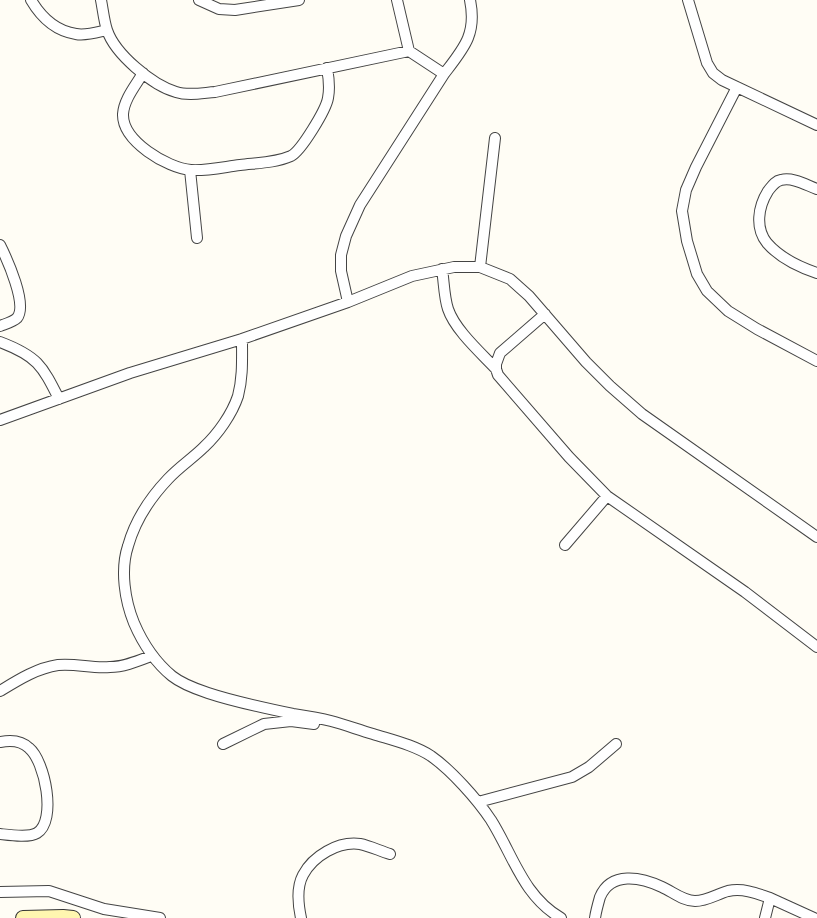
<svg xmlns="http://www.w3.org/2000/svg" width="817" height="918" font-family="'Times New Roman',serif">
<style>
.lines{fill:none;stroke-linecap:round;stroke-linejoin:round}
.street-casing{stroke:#444;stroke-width:12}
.secondary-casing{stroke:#333;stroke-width:16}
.street{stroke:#fff;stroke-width:10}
.secondary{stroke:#fff6b0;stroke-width:14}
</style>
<rect width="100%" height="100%" fill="#fffdf5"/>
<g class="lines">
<defs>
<path id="street" d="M31 0C41 17 56 31 76 34 86 36 98 32 107 30
M101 0C103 10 104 21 107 30 115 54 152 85 176 92 188 96 202 93 215 92L409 51 444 74
M199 0 219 9 235 10 299 0
M397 0 409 51
M688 0 707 63 713 73 722 80 817 125
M143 73C136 85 124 99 123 114 122 141 167 168 191 170 207 171 224 167 240 165 256 163 275 163 291 156 301 151 326 110 328 98 330 88 329 79 327 68
M737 87 696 167 686 190 682 211 687 241 697 274 707 291 728 311 757 329 817 361
M190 170 197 238
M817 189C806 185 793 177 781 180 775 181 772 186 768 191 758 207 755 228 767 243 780 258 799 267 817 273
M0 245C7 259 28 305 17 318 13 322 5 324 0 326
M480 267 495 138
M442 269C444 282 444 297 448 309 455 330 481 353 496 369
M348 302 341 271V255L346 236 360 205 444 74C464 48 477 34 470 0
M545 314 500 353 496 364V369L498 375 569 457 607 496 745 592 817 647
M242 339C242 359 243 377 238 396 232 414 218 434 204 447 193 458 179 467 168 479 150 498 135 521 128 546 120 570 125 601 134 623 143 644 155 662 172 676 182 684 196 689 208 693 235 702 264 708 293 714 306 716 319 718 331 721 346 725 359 730 373 734 392 740 414 745 431 756 451 770 477 799 491 820 513 855 523 896 561 918
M0 342C37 356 42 365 59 399
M0 420 130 373 242 339 348 302 412 276 454 267H480L510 279 529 296 586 362 610 386 642 414 817 537
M565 545 607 496
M0 691C18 680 37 668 58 665 76 663 93 669 110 667 124 667 138 661 151 656
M0 742C10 740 21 740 29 748 45 761 57 821 37 833 29 838 9 835 0 834
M223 744 264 724 291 721 314 724
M478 802 572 777 589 767 616 744
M0 892 49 891 104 909 160 918
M770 898 814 918
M301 918C298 904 296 888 303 875 313 856 338 841 360 844 370 846 380 851 390 854
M595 918C596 911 598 904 600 897 611 871 641 877 662 887 673 892 683 901 695 901 707 901 717 894 728 891 743 888 756 893 770 898L765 918"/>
<path id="secondary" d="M23 918 63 917 73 918"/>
</defs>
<use href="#street" class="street-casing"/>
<use href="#secondary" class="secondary-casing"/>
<use href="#street" class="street"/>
<use href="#secondary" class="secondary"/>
</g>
</svg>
